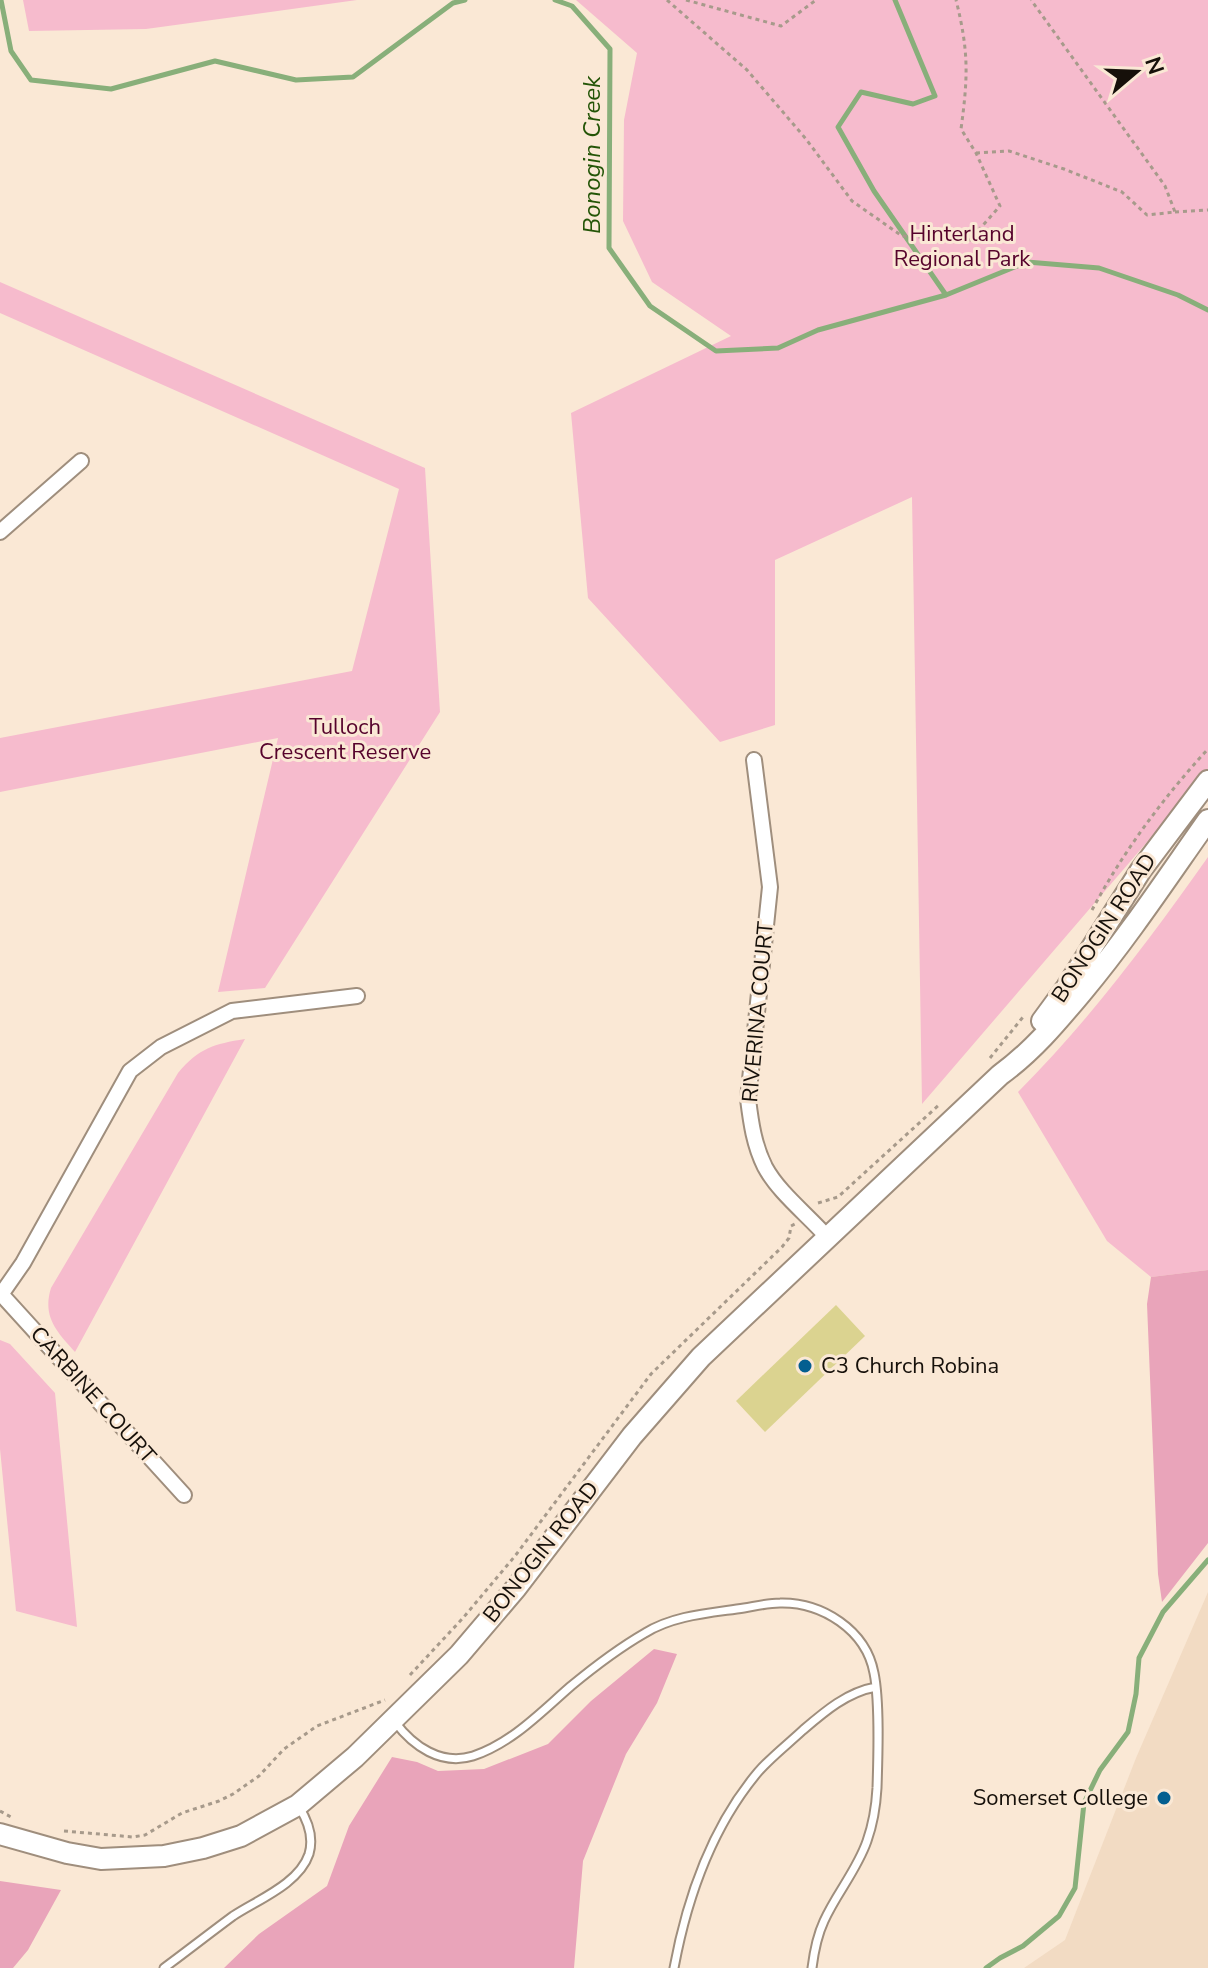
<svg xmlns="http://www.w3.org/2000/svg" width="1208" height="1968" font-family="'Nunito Sans',sans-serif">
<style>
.built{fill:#f2dbc3}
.green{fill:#f6bbcd}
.forest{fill:#e9a4ba}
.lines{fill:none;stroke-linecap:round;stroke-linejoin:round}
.stream{stroke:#88af7a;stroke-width:5}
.building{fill:#dbd390}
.lane-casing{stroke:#9f8e7d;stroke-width:11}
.street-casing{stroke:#9f8e7d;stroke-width:18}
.secondary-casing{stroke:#9f8e7d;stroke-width:24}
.path{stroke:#a79a8b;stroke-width:3;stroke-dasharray:4 4;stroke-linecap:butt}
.lane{stroke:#fff;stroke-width:7}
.street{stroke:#fff;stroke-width:14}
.secondary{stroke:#fff;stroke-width:20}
.poi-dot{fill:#045f90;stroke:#fae8d5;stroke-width:3}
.labels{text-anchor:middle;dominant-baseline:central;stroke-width:6;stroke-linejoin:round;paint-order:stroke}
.park-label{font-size:22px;fill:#56032c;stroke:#fae8d5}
.street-label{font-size:22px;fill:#16100a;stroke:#fae8d5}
.poi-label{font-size:22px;fill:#16100a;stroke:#fae8d5;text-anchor:start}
.water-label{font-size:24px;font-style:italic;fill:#245507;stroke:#fae8d5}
</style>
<rect width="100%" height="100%" fill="#fae8d5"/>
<path class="built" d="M1208 1592V1968H1024L1065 1940 1136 1758Z"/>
<path class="green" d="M23 0H357L146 29 29 31Z
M576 0H1208V771L922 1104 912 497 775 560V725L720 742 588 598 571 413 731 336 652 282 623 221 624 120 637 53Z
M0 282 425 468 440 712 265 988 218 992 278 738 0 792V738L352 671 399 489 0 313Z
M1208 857V1270L1151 1277 1107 1241 1018 1092C1089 1021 1150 939 1208 857Z
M245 1039 75 1352C57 1332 42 1317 51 1288L178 1073C199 1048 214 1044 245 1039Z
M0 1340 10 1344 55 1393 77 1627 16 1611 0 1449Z"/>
<path class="forest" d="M1208 1270V1543L1162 1602 1158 1574 1147 1304 1151 1277Z
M654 1649 677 1654 657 1703 626 1754 583 1861 574 1968H224L259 1934 327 1886 349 1826 392 1757 417 1762 438 1771 484 1769 548 1744 591 1701Z
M0 1881 61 1890 28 1950 13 1968H0Z"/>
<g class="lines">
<path class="stream" d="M1 0 11 51 31 80 111 89 215 61 296 80 353 77 453 3 465 0
M555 0 572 6 610 49 609 248 650 306 716 351 778 348 818 330 946 295 1027 262 1099 268 1178 295 1208 310
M895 0 935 96 913 104 861 92 838 127 874 191 946 295
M986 1968 1000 1958 1023 1946 1059 1916 1075 1888 1084 1803 1100 1770 1128 1732 1136 1694 1139 1658 1163 1612 1208 1560"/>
</g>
<path class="building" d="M836 1305 865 1336 765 1432 736 1401Z"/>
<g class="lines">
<defs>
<path id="lane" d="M395 1722C413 1746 441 1766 473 1756 512 1743 541 1712 571 1686 594 1667 619 1648 645 1633 674 1615 711 1613 744 1608 756 1606 768 1603 780 1603 822 1602 866 1630 874 1673 880 1702 878 1757 877 1788 876 1806 873 1824 867 1841 857 1870 836 1894 824 1921 817 1936 814 1952 812 1968
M164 1968C187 1951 210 1933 233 1916 257 1900 299 1884 309 1854 314 1837 308 1821 299 1807
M674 1968C687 1898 711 1828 758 1772 771 1757 788 1744 803 1730 824 1712 847 1692 876 1687"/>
<path id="street" d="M0 532 81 461
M754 760 770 887 748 1099C751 1123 754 1145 765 1167 779 1193 808 1215 828 1238
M2 1295 184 1495
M0 1296 23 1263 130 1071 161 1047 232 1011 357 996"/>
<path id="secondary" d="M1042 1021 1067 987 1141 870 1208 781
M0 1834 67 1853 101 1859 164 1856 203 1848 241 1836 298 1805 355 1757 459 1655 516 1588 632 1436 701 1357 1000 1075C1033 1051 1057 1022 1083 991 1128 937 1167 878 1208 820"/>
</defs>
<use href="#lane" class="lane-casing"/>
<use href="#street" class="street-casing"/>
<use href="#secondary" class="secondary-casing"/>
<path class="path" d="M667 0 747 70 806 139 852 201 902 236 970 240 1000 206 976 153 961 129C968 77 969 52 956 0
M686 0 781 26 816 0
M976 153 1009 151 1064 169 1122 192 1147 215 1175 212 1165 186 1031 0
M1175 212 1208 210
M1092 910C1123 852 1163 798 1208 749
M990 1058 1023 1017
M818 1203 838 1197 940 1104
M410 1675 463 1618 515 1556 651 1374 782 1247 789 1238 791 1226 795 1224
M0 1811 11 1817
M64 1831 133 1837 145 1835 182 1813 219 1801 233 1794 259 1776 284 1749 317 1726 385 1700"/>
<use href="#lane" class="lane"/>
<use href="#street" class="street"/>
<use href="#secondary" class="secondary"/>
</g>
<g class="poi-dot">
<circle cx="805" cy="1366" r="8"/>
<circle cx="1164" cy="1798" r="8"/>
</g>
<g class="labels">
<g class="park-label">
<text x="962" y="234">Hinterland<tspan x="962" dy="25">Regional Park</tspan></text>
<text x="345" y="727">Tulloch<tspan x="345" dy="25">Crescent Reserve</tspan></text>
</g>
<g class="street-label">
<text transform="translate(1104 928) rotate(-57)">BONOGIN ROAD</text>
<text transform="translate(758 1012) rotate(-85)">RIVERINA COURT</text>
<text transform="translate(93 1395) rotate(48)">CARBINE COURT</text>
<text transform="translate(541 1552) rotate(-52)">BONOGIN ROAD</text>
</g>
<g class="poi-label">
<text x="821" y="1366">C3 Church Robina</text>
<text x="1148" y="1798" text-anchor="end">Somerset College</text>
</g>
<g class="water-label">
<text transform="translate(592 155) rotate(-90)">Bonogin Creek</text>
</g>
</g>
<g transform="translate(1136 72) rotate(71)" stroke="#fae8d5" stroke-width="6" paint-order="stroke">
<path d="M0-6L14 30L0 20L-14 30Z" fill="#16100a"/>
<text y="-12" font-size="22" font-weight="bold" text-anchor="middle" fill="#16100a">N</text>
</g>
</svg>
